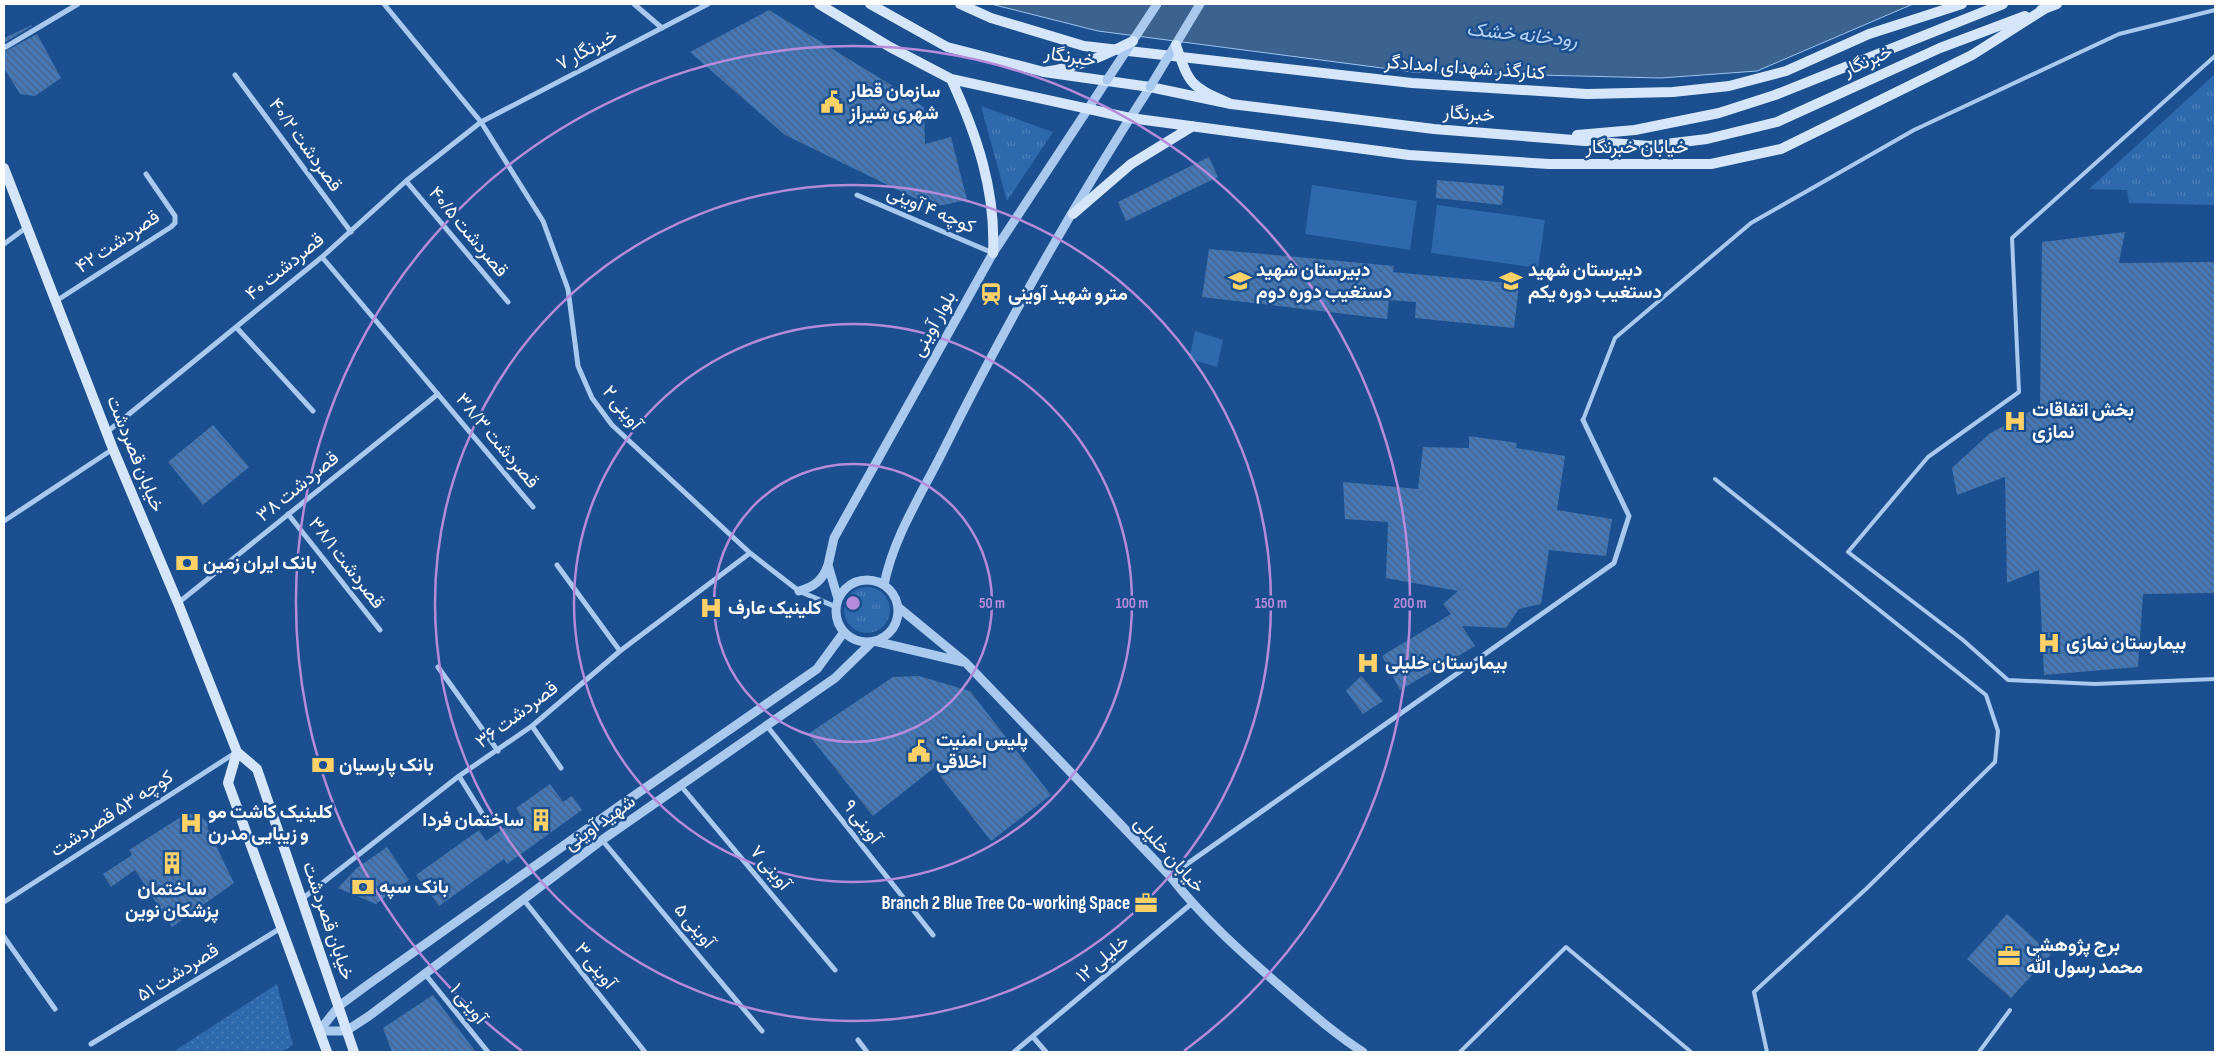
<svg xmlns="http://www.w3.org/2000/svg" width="2219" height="1056" font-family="'Sofia Sans Condensed',Vazirmatn,sans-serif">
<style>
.grass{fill:url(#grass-tufts)}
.garden{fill:url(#garden-dots)}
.pitch{fill:#2e69ad}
.water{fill:#3c6290;stroke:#9cc4f0}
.building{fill:url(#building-back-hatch)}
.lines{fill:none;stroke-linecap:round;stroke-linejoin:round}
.service{stroke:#a9c9ee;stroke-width:4}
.minor{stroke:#a9c9ee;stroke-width:5}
.tertiary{stroke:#a9c9ee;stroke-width:9}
.secondary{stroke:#d6e6fa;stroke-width:10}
.tertiary-bridge{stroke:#a9c9ee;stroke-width:9}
.secondary-bridge{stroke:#d6e6fa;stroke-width:10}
.ring{fill:none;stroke:#b68bdc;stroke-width:2.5}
.labels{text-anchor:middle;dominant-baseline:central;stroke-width:5;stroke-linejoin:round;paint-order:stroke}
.street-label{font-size:19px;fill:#fff;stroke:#1b4f8f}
.poi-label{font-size:19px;font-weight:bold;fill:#fff;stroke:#1b4f8f;text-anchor:start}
.water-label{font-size:20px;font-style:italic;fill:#b5d3f5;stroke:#1b4f8f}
.centre{fill:#b68bdc;stroke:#1b4f8f;stroke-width:2.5}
.ring-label{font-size:15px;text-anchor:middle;font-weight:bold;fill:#b68bdc;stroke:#1b4f8f;stroke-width:5;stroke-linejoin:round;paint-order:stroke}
</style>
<defs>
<pattern id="grass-tufts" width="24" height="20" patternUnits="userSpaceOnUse" patternTransform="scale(1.25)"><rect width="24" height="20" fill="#2e69ad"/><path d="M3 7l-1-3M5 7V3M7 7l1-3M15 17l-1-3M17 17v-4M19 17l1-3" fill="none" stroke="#4d80b9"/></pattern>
<pattern id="garden-dots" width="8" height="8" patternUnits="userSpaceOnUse" patternTransform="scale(1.25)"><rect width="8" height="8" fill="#2e69ad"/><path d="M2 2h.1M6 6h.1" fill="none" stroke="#4d80b9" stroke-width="1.8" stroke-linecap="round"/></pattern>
<pattern id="building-back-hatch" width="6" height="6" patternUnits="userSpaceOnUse" patternTransform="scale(1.25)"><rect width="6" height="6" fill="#4478b7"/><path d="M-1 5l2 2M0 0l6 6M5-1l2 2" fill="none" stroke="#486282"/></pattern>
</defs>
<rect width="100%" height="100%" fill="#1b4f8f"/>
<path class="grass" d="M2215 74V205L2129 203 2127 190 2089 189Z
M981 106 1053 132 1007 201Z
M844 610a23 23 0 1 1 46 0a23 23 0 1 1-46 0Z"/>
<path class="garden" d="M277 984 293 1045 282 1052H173Z"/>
<path class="pitch" d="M1312 185 1417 201 1410 250 1305 234Z
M1437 205 1545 220 1538 268 1431 253Z
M1195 331 1223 340 1217 367 1189 359Z"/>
<path class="water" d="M991 4H1913L1757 71 1661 78 1413 72 1098 31Z"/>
<path class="building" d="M769 10 909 96 924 108 925 144 951 137 967 200 933 207 785 135 690 52Z
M32 25V26L4 43V38Z
M37 34 61 78 35 96 20 94 4 68V52Z
M1209 157 1218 177 1126 221 1118 202Z
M1437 180 1504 186 1502 205 1436 198Z
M2125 232 2119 263 2215 262V593L2143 594 2138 667 2044 675 2039 570 2007 583 2005 477 1957 495 1952 468 1989 434 2040 406 2042 242Z
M1209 249 1394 266 1393 272 1519 284 1514 328 1415 318 1416 302 1389 300 1387 319 1202 297Z
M213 425 249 467 203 505 168 462Z
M1469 436 1517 443 1516 448 1565 456 1557 510 1612 519 1606 556 1549 550 1541 604 1519 609 1506 628 1462 626 1475 646 1400 690 1382 656 1451 614 1443 604 1458 591 1386 578 1388 522 1345 519 1343 482 1418 489 1423 447 1469 448Z
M919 676 970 691 1051 795 991 841 934 768 873 816 808 734 893 677Z
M1361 676 1383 701 1363 714 1346 691Z
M550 784 563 802 572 796 582 810 507 864 504 859 439 906 416 875 479 830 486 841 521 816 516 808Z
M197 813 209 824 207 827 234 883 172 927 135 870 111 887 103 874 132 855 129 850 184 815Z
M387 847 409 880 376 904 338 888 357 868Z
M2007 914 2051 954 2011 998 1967 959Z
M433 995 460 1031 476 1052H392L383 1028Z"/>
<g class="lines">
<path class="service" d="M2215 56 2012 238 2019 392 1928 457 1848 552 1963 640 2008 680 2095 684 2215 679
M1583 420 1615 338 1751 223 1914 130 2119 34 2215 10
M1715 479 1986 695 1998 731 1995 762 1866 889 1754 992 1767 1052
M1460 1052 1566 947 1691 1052
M1979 1052 2010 1010"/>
<path class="minor" d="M384 4 481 122 543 221 568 289 578 366 592 398 612 425 750 553 799 591 836 607
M634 4 662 28
M4 48 78 4
M235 75 351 232
M406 181 508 302
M857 195 993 253
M4 244 27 227
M322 257 533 507
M56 301 171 227 175 223V216L146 174
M236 327 313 411
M107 432 322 257 406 181 481 122 708 4
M288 514 380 630
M4 521 113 449
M557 565 620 651
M178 603 438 394
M438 667 498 751
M532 726 561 768
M767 726 933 935
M459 776 488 823
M681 786 835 970
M602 840 762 1031
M1170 876 1614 563 1629 516 1583 420
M302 899 459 776 532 726 620 651 750 553
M523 899 645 1052
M4 902 235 753
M4 937 55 1009
M425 974 488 1052
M1033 1037 1046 1052
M858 1040 867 1052
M91 1044 281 928
M1014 1052 1191 904"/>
<path class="tertiary" d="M836 611a31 31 0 1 1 62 0a31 31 0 1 1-62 0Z
M884 585C893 538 921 495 942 453 1004 328 1074 204 1150 87
M799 591C814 587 823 580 828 565
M838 599 828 565 834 538 993 253 1107 80
M898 607 966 663 1170 876C1202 917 1241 952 1280 986 1307 1009 1333 1033 1363 1052
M874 641 963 662
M319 1031H346L369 1016 602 840 835 678 872 642
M319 1031 339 1006 366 986 625 802 817 669 844 632"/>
<path class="secondary" d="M819 4 890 47 951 79 1130 118 1409 155 1549 164H1711L1781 149 1972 55 2046 8
M870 4 947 47 1044 72 1150 87 1231 104 1434 129 1649 146 1707 139 1777 122 1940 48 2025 16
M960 4 991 18 1084 46 1412 83 1587 94 1673 92 1729 86 1786 71 1869 34 1962 4
M2041 10 2057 4
M951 79C977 135 996 191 993 253
M1577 135 1635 130 1719 113 1775 95 2003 4
M4 168 113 449 178 603 237 752 257 769 354 1052
M1073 214 1131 164 1193 126
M237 752 228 783 327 1052"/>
<path class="tertiary-bridge" d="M1107 80 1157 4
M1150 87 1200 4"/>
<path class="secondary-bridge" d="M1176 45C1190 87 1191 86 1231 104
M1044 72C1082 66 1099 58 1133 41"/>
</g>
<g class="ring">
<circle cx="853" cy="603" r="139"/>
<circle cx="853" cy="603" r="279"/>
<circle cx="853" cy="603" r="418"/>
<path d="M522 1051A557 557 0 1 1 1184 1051"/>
</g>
<defs>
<symbol id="civic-bare" viewBox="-9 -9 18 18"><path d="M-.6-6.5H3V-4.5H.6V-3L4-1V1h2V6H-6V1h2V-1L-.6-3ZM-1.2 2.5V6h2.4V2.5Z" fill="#ffd166" stroke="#1b4f8f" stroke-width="2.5" paint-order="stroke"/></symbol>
<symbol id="school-bare" viewBox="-9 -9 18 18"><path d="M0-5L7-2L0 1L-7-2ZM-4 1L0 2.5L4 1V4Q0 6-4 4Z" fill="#ffd166" stroke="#1b4f8f" stroke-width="2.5" paint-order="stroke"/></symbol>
<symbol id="station-bare" viewBox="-9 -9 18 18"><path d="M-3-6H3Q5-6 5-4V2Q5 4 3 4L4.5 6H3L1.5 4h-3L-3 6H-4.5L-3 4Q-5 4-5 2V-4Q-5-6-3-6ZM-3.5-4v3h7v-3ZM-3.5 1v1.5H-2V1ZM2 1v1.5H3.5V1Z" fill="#ffd166" stroke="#1b4f8f" stroke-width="2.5" paint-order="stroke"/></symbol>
<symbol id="hospital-bare" viewBox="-9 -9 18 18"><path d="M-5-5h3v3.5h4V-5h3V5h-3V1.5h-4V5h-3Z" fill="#ffd166" stroke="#1b4f8f" stroke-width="2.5" paint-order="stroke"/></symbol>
<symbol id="bank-bare" viewBox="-9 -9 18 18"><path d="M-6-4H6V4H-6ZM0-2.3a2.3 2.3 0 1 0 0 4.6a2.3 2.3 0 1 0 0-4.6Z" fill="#ffd166" stroke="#1b4f8f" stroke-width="2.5" paint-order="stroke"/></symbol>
<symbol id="building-bare" viewBox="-9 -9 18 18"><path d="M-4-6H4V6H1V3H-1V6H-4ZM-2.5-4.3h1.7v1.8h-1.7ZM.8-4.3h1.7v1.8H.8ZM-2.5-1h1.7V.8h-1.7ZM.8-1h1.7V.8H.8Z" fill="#ffd166" stroke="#1b4f8f" stroke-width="2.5" paint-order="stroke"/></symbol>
<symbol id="office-bare" viewBox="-9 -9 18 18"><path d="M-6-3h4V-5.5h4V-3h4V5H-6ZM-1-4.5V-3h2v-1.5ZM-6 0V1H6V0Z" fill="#ffd166" stroke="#1b4f8f" stroke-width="2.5" paint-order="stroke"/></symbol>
</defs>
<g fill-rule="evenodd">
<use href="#civic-bare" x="816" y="86" width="32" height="32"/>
<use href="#school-bare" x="1224" y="265" width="32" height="32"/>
<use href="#school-bare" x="1495" y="265" width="32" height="32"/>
<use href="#station-bare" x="975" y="278" width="32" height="32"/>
<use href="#hospital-bare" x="1999" y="405" width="32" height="32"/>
<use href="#bank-bare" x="171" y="547" width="32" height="32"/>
<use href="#hospital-bare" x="695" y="592" width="32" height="32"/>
<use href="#hospital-bare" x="2033" y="627" width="32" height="32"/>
<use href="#hospital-bare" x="1352" y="647" width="32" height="32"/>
<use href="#civic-bare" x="903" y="735" width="32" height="32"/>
<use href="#bank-bare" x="307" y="749" width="32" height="32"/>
<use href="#building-bare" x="525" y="804" width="32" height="32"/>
<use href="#hospital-bare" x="175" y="807" width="32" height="32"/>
<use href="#building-bare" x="156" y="847" width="32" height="32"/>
<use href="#bank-bare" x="347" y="871" width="32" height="32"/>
<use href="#office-bare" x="1130" y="887" width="32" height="32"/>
<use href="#office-bare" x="1993" y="940" width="32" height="32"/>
</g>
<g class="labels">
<g class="street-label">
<text transform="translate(587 50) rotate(-28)">۷ خبرنگار</text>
<text transform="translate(1070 57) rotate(9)">خبرنگار</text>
<text transform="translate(1868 61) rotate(-24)">خبرنگار</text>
<text transform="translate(1465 68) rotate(4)">کنارگذر شهدای امدادگر</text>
<text transform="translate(1469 114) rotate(4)">خبرنگار</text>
<text transform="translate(305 145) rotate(54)">۴۰/۲ قصردشت</text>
<text x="1637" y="147">خیابان خبرنگار</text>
<text transform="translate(931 210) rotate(23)">کوچه ۴ آوینی</text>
<text transform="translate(468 232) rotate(50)">۴۰/۵ قصردشت</text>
<text transform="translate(118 242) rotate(-34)">۴۲ قصردشت</text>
<text transform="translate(285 267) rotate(-39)">۴۰ قصردشت</text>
<text transform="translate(934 324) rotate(-61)">بلوار آوینی</text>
<text transform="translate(622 408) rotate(51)">۲ آوینی</text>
<text transform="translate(497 441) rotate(50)">۳۸/۳ قصردشت</text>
<text transform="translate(135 454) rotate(68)">خیابان قصردشت</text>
<text transform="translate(298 487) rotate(-39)">۳۸ قصردشت</text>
<text transform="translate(346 563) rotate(52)">۳۸/۱ قصردشت</text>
<text transform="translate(517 715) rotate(-37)">۳۶ قصردشت</text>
<text transform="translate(112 814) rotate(-33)">کوچه ۵۳ قصردشت</text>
<text transform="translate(862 822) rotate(52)">۹ آوینی</text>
<text transform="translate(600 823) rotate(-35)">شهید آوینی</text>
<text transform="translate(1169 855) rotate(48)">خیابان خلیلی</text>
<text transform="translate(770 868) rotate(50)">۷ آوینی</text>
<text transform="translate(328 921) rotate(71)">خیابان قصردشت</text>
<text transform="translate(694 926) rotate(50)">۵ آوینی</text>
<text transform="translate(1103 959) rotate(-40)">۱۲ خلیلی</text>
<text transform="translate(595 966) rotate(51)">۳ آوینی</text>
<text transform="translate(178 973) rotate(-32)">۵۱ قصردشت</text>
<text transform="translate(468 1004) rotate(51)">۱ آوینی</text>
</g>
<g class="poi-label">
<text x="849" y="91">سازمان قطار<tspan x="849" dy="22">شهری شیراز</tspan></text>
<text x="1256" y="270">دبیرستان شهید<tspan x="1256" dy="22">دستغیب دوره دوم</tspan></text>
<text x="1528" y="270">دبیرستان شهید<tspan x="1528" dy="22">دستغیب دوره یکم</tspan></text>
<text x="1008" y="294">مترو شهید آوینی</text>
<text x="2032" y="410">بخش اتفاقات<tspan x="2032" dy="22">نمازی</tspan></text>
<text x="203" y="563">بانک ایران زمین</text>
<text x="728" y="608">کلینیک عارف</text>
<text x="2066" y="643">بیمارستان نمازی</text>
<text x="1385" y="663">بیمارستان خلیلی</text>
<text x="936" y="740">پلیس امنیت<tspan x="936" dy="22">اخلاقی</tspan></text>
<text x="339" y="765">بانک پارسیان</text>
<text x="208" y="812">کلینیک کاشت مو<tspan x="208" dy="22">و زیبایی مدرن</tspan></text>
<text x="524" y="820" text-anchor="end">ساختمان فردا</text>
<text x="379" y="887">بانک سپه</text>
<text x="172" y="889" text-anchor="middle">ساختمان<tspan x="172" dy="22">پزشکان نوین</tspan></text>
<text x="1130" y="903" text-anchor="end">Branch 2 Blue Tree Co-working Space</text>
<text x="2026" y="945">برج پژوهشی<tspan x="2026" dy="22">محمد رسول الله</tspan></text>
</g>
<g class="water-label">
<text transform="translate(1522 35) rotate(6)">رودخانه خشک</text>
</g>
</g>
<circle cx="853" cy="603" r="8" class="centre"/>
<g class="ring-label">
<text x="992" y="608">50 m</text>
<text x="1132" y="608">100 m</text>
<text x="1271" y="608">150 m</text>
<text x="1410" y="608">200 m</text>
</g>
<rect width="2219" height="1056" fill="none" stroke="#ffffff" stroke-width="10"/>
</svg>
